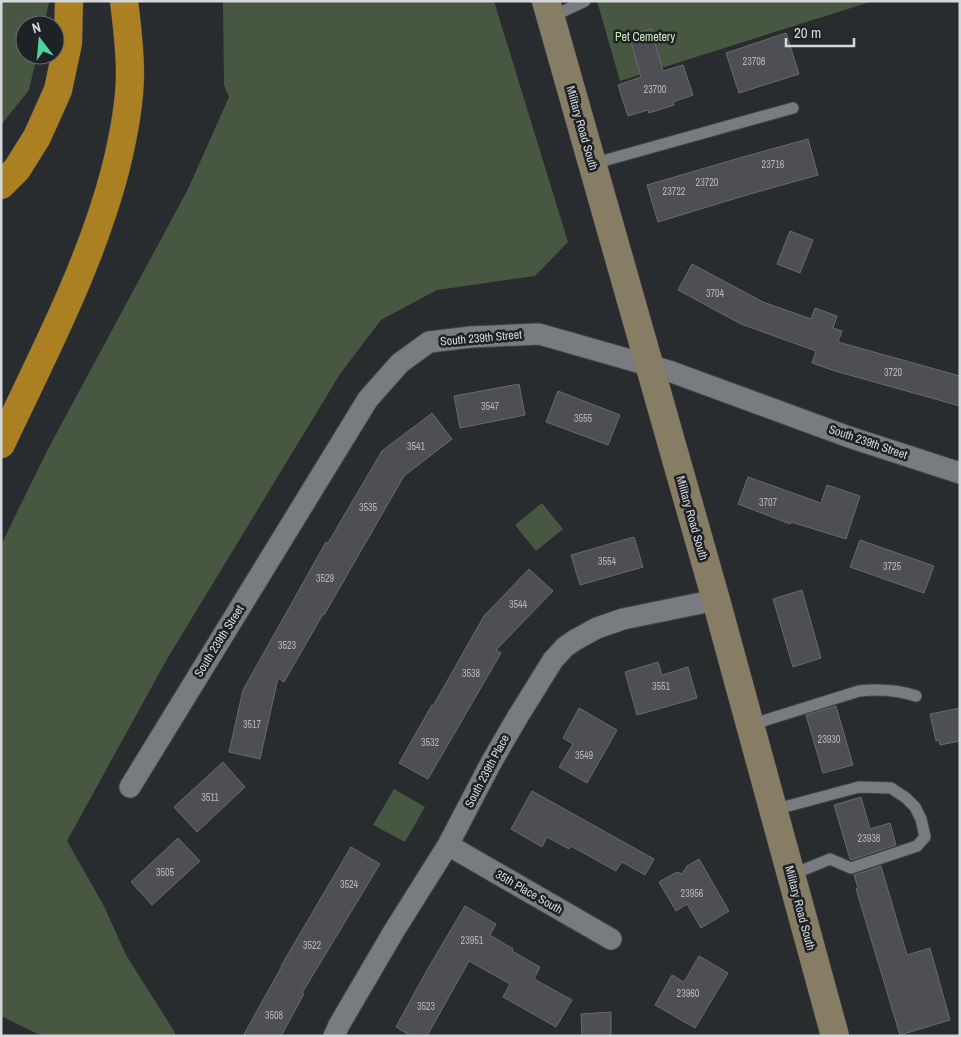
<svg xmlns="http://www.w3.org/2000/svg" width="961" height="1037" font-family="'Archivo Narrow',sans-serif">
<style>
.green{fill:#485741}
.building{fill:#4e4f54;stroke:#696a6f}
.lines{fill:none;stroke-linecap:round;stroke-linejoin:round}
.lane-casing{stroke:#44474a;stroke-width:13}
.street-casing{stroke:#44474a;stroke-width:23}
.secondary-casing{stroke:#44474a;stroke-width:29}
.highway-casing{stroke:#44474a;stroke-width:29}
.lane{stroke:#787c80;stroke-width:11}
.street{stroke:#787c80;stroke-width:21}
.secondary{stroke:#877d64;stroke-width:28}
.highway{stroke:#ab8023;stroke-width:28}
.labels{text-anchor:middle;dominant-baseline:central;stroke-width:5;stroke-linejoin:round;paint-order:stroke}
.number-label{font-size:10px;fill:#b3b6b8}
.park-label{font-size:12px;fill:#caedb8;stroke:#1e2226}
.street-label{font-size:12px;fill:#d5d8da;stroke:#1e2226}
</style>
<rect width="100%" height="100%" fill="#282c2f"/>
<path class="green" d="M1 1 49 2 44 25H25V55H37L29 90 1 125Z
M223 1H494L568 242 535 276 437 290 381 320 340 374 167 659 67 841 104 906 126 955 174 1031 176 1036H42L1 1016V545L48 449 188 189 229 97 224 85Z
M597 1H873L620 81Z
M542 503 563 529 536 551 515 525Z
M394 789 425 807 405 842 373 825Z"/>
<path class="building" d="M651 29 663 71 683 65 693 95 673 102 674 105 649 113 648 110 628 116 618 85 641 77 629 35Z
M786 33 799 74 739 93 726 53Z
M808 139 818 175 750 194 658 222 647 185 743 157Z
M790 231 813 240 800 273 777 264Z
M692 264 763 302 811 319 815 308 837 316 833 328 842 331 838 342 960 376V406L835 371 812 363 816 351 741 324 678 290Z
M519 384 525 415 460 428 454 396Z
M558 391 620 415 608 445 546 422Z
M432 413 452 439 404 476 324 615 323 614 284 682 278 678 260 759 229 752 243 690 326 542 328 543 382 451Z
M748 477 821 503 827 485 860 496 846 539 791 522 790 524 738 504Z
M634 537 643 567 580 585 571 555Z
M860 540 934 566 924 593 850 567Z
M529 569 553 591 496 650 501 653 428 779 399 763 432 705 433 706 484 616Z
M802 590 821 658 793 667 773 599Z
M658 662 662 675 688 667 697 698 637 715 625 672Z
M836 706 853 765 823 773 806 715Z
M579 708 617 730 587 783 559 767 573 744 563 738Z
M960 708V741L940 745 939 740 936 741 930 714Z
M223 762 245 787 197 832 174 807Z
M532 791 654 859 645 875 622 862 616 871 571 846 569 849 547 837 542 847 511 829Z
M861 797 870 829 890 823 896 845 851 860 850 859 834 805Z
M178 838 200 861 152 905 131 882Z
M351 847 380 864 302 993 304 994 281 1036H243L282 966H281Z
M699 859 729 911 701 928 687 904 676 911 659 882 677 872 682 874 687 866Z
M881 866 907 955 930 948 950 1020 900 1035 856 889 858 888 854 875Z
M465 906 496 924 490 935 513 949 512 951 540 967 534 979 572 1000 556 1027 503 997 510 984 469 961 427 1036H411L396 1027 427 970Z
M699 956 728 973 695 1028 655 1005 672 975 684 982Z
M611 1012V1036H582L581 1014Z"/>
<g class="lines">
<defs>
<path id="lane" d="M551 17 585 1
M592 164 793 108
M750 725 859 691C878 689 898 690 916 696
M773 810 859 787 891 788 906 798 915 807 921 819 925 837 917 846 851 868 830 859 791 875"/>
<path id="street" d="M130 787 368 399 400 363 429 342 471 337 539 334 669 371 849 437 960 473
M448 845 611 939
M334 1036 339 1025 394 931 448 845 492 761 517 718 553 660 565 647 575 640 597 628 623 619 716 600"/>
<path id="secondary" d="M546 1 716 600 835 1036"/>
<path id="highway" d="M1 185 17 169 37 137 58 90 68 43 69 1
M1 444C43 355 90 266 115 171 123 139 130 106 130 73 130 49 127 25 124 1"/>
</defs>
<use href="#lane" class="lane-casing"/>
<use href="#street" class="street-casing"/>
<use href="#secondary" class="secondary-casing"/>
<use href="#highway" class="highway-casing"/>
<use href="#lane" class="lane"/>
<use href="#street" class="street"/>
<use href="#secondary" class="secondary"/>
<use href="#highway" class="highway"/>
</g>
<g class="labels">
<g class="number-label">
<text x="754" y="61">23708</text>
<text x="655" y="89">23700</text>
<text x="773" y="164">23716</text>
<text x="707" y="182">23720</text>
<text x="674" y="191">23722</text>
<text x="715" y="293">3704</text>
<text x="893" y="372">3720</text>
<text x="490" y="406">3547</text>
<text x="583" y="418">3555</text>
<text x="416" y="446">3541</text>
<text x="768" y="502">3707</text>
<text x="368" y="507">3535</text>
<text x="607" y="561">3554</text>
<text x="892" y="566">3725</text>
<text x="325" y="578">3529</text>
<text x="518" y="604">3544</text>
<text x="287" y="645">3523</text>
<text x="471" y="673">3538</text>
<text x="661" y="686">3551</text>
<text x="252" y="724">3517</text>
<text x="829" y="739">23930</text>
<text x="430" y="742">3532</text>
<text x="584" y="755">3549</text>
<text x="210" y="797">3511</text>
<text x="869" y="838">23938</text>
<text x="165" y="872">3505</text>
<text x="349" y="884">3524</text>
<text x="692" y="893">23956</text>
<text x="472" y="940">23951</text>
<text x="312" y="945">3522</text>
<text x="688" y="993">23960</text>
<text x="426" y="1006">3523</text>
<text x="274" y="1015">3508</text>
</g>
<g class="park-label">
<text x="645" y="37">Pet Cemetery</text>
</g>
<g class="street-label">
<text transform="translate(582 128) rotate(74)">Military Road South</text>
<text transform="translate(481 338) rotate(-5)">South 239th Street</text>
<text transform="translate(868 442) rotate(19)">South 239th Street</text>
<text transform="translate(692 518) rotate(74)">Military Road South</text>
<text transform="translate(219 641) rotate(-58)">South 239th Street</text>
<text transform="translate(487 771) rotate(-62)">South 239th Place</text>
<text transform="translate(529 892) rotate(30)">35th Place South</text>
<text transform="translate(800 908) rotate(75)">Military Road South</text>
</g>
</g>
<rect width="961" height="1037" fill="none" stroke="#d5d8da" stroke-width="5"/>
<g transform="translate(40 40) rotate(344)"><circle r="24" fill="#1e2226" stroke="#676b6e"/>
<path d="M0-4L9 19L0 12L-9 19Z" fill="#4cd49b"/>
<text y="-8" font-size="14" font-weight="bold" text-anchor="middle" fill="#d5d8da">N</text>
</g>
<path d="M786 38v8h68v-8" fill="none" stroke="#d5d8da" stroke-width="2.5"/>
<text x="794" y="38" font-size="15" fill="#d5d8da" stroke="#1e2226" stroke-width="4" paint-order="stroke">20 m</text>
</svg>
